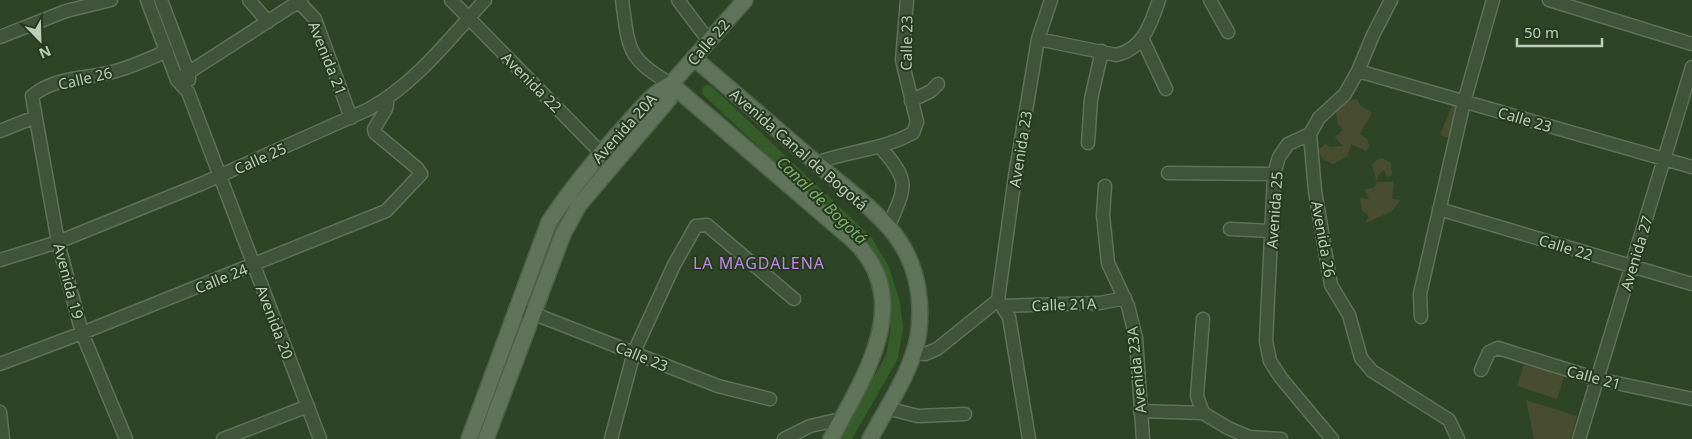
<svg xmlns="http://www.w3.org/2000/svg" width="1692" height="439" font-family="'Noto Sans',sans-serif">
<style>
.green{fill:#494d2f}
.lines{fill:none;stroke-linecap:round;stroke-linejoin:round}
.canal{stroke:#365c2a;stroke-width:12}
.minor-casing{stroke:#5e7258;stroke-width:15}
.major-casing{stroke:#4c6146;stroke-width:18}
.minor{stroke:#40543a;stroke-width:12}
.major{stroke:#5f7458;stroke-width:15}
.labels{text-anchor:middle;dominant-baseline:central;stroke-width:4;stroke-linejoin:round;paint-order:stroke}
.street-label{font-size:15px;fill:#bcceb7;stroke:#253a1e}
.water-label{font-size:16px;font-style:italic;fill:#7faf6e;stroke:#253a1e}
.neighbourhood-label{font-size:16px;letter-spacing:1px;fill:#c189e6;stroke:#253a1e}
</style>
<rect width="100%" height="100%" fill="#2e4525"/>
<path class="green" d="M1357 99 1360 105 1372 113 1360 134 1367 139 1369 146 1366 151 1351 144 1348 156 1333 164 1323 159 1317 150 1326 144 1330 147 1343 146 1335 137 1343 130 1338 124 1336 112 1348 101Z
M1454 100 1464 102 1452 139 1440 135Z
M1381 158 1391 163 1392 175 1387 177 1384 170 1379 174 1377 182H1394L1392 199 1401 200 1391 212 1365 223 1369 216 1362 210 1360 198 1369 199 1364 190 1375 187 1377 182 1372 165 1375 161Z
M1525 361 1565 374 1557 399 1517 386Z
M1526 400 1577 416 1570 439H1534Z"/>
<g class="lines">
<path class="canal" d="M708 91 866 240 883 268 894 303 897 328 892 357 845 439"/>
<defs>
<path id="minor" d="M147 0 177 80 188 92 320 439
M161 0 189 74V80
M249 0 268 22
M451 0 613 165
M622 0C629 49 626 58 671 84
M678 0 709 41
M1210 0 1228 32
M1549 0 1692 44
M299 2 315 19 351 118
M0 37 66 11 111 0
M1142 38 1166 89
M1038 39 1116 55C1143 49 1151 24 1159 0
M1358 71 1692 167
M177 80 301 0
M911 101 931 91 938 84
M0 131 35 117
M1310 134 1315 191 1331 285 1349 315 1361 358 1372 371 1449 420 1458 439
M1088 143 1091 99 1102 51
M881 148C912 183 905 187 888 228
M816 163C851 150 880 151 913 133L917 122 902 60 907 0
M1168 173 1274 174
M1105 186 1103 215 1108 263 1128 306 1136 338 1143 439
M1439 209 1692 284
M1230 229 1272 231
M0 260 58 242 201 184 369 109C416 83 449 39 485 0
M1002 306 1100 303 1125 298
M515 309 532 313 718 386 770 399
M1421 317 1420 294 1464 102 1493 0
M914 353 925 354 937 349 998 300
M0 364 82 333 386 211 421 174 417 168 375 133 374 129 386 109 388 98
M1481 370 1489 352 1498 348 1597 379 1692 399
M886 408 918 416 965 414
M1140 411 1203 413 1228 428 1249 437 1281 439
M0 412 3 439
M1203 413 1197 396 1203 319
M126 439 82 333 58 242 32 96C56 76 88 79 116 71 134 66 151 58 167 51
M223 439 308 406
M611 439 634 352 674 265 696 226 707 225 794 299
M784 439 810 426 841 419
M1029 439 1009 317 998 300 1015 176 1038 39 1051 0
M1332 439 1281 378 1270 361 1266 341 1274 174 1279 157 1288 144 1310 134 1319 118 1345 94 1358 71 1373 35 1391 0
M1579 439 1692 67"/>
<path id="major" d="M694 58C739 97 784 135 829 174 853 194 883 216 900 242 918 270 923 304 918 337 911 373 887 407 870 439
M671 84 855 242C916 303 862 379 831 439
M469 439 549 222C572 187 598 156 626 125 640 110 652 93 671 84L745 0
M486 439 563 234 579 205 669 99 671 84"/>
</defs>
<use href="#minor" class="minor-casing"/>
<use href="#major" class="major-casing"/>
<use href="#minor" class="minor"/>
<use href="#major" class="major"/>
</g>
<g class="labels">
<g class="street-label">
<text transform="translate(708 42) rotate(-49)">Calle 22</text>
<text transform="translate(906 43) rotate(-89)">Calle 23</text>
<text transform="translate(328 58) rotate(68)">Avenida 21</text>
<text transform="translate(85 78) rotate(-13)">Calle 26</text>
<text transform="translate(532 82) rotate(45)">Avenida 22</text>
<text transform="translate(1525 119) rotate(16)">Calle 23</text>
<text transform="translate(624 128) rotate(-48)">Avenida 20A</text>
<text transform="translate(799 149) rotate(41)">Avenida Canal de Bogotá</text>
<text transform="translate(1020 149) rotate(-81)">Avenida 23</text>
<text transform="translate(260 158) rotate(-24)">Calle 25</text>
<text transform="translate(1274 210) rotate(-86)">Avenida 25</text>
<text transform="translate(1324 239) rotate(80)">Avenida 26</text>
<text transform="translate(1566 247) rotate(17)">Calle 22</text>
<text transform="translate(1636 253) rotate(-73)">Avenida 27</text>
<text transform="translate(221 278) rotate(-22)">Calle 24</text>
<text transform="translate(69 281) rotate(75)">Avenida 19</text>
<text transform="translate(1064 304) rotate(-2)">Calle 21A</text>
<text transform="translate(275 322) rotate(69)">Avenida 20</text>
<text transform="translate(642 356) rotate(22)">Calle 23</text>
<text transform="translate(1136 370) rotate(-96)">Avenida 23A</text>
<text transform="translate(1594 377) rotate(15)">Calle 21</text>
</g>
<g class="water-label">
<text transform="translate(822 200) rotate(44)">Canal de Bogotá</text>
</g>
<g class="neighbourhood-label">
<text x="759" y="263">LA MAGDALENA</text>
</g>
</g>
<g transform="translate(40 40) rotate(157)" stroke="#253a1e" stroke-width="4" paint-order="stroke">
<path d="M0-4L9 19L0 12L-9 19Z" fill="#bcceb7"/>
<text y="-8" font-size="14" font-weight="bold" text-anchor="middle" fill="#bcceb7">N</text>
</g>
<path d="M1517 38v8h85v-8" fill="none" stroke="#bcceb7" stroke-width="2.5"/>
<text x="1524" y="38" font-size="15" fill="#bcceb7" stroke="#253a1e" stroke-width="4" paint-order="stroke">50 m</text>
</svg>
